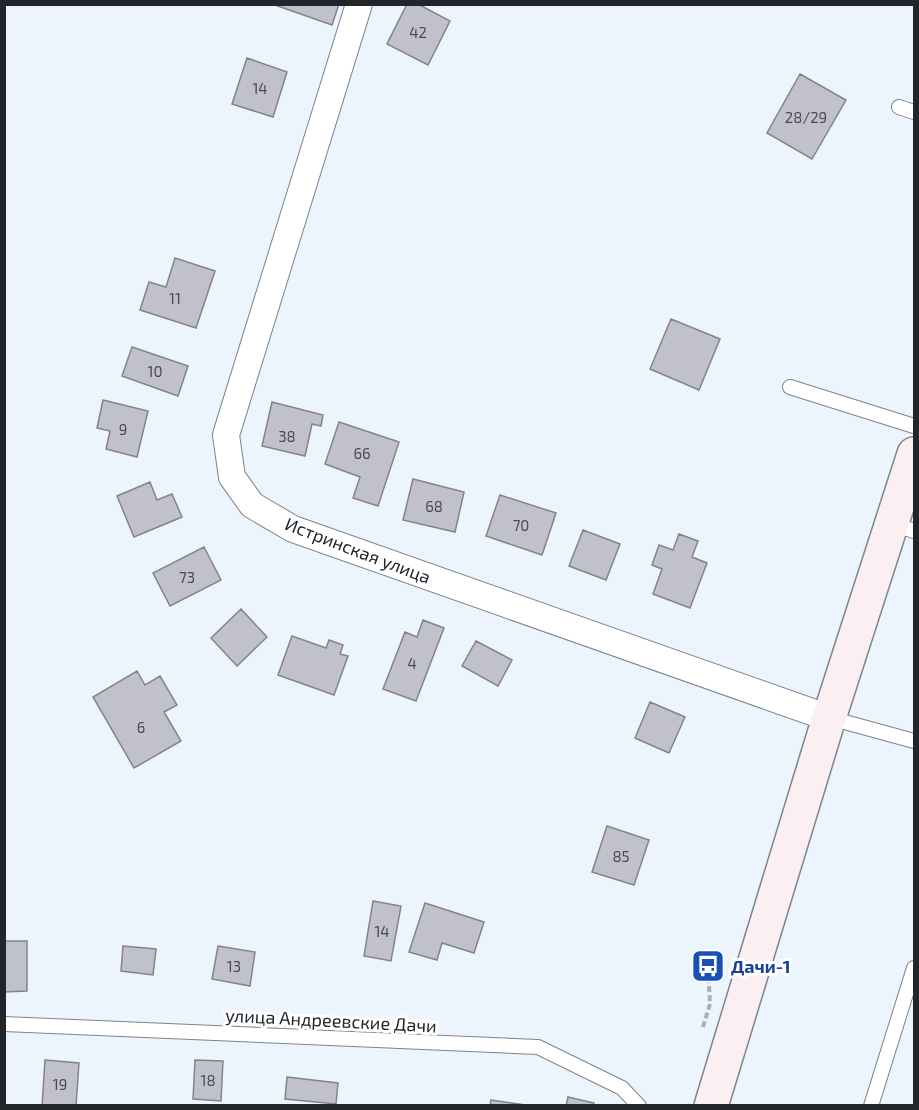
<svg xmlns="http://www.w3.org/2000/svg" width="919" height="1110" font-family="'Exo 2',sans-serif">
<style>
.building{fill:#c1c1cc;stroke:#83838d;stroke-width:1.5}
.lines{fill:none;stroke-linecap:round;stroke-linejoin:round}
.lane-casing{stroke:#7c848c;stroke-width:16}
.street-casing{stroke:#7c848c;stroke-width:28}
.secondary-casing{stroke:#7c848c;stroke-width:36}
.path{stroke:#a9b0b7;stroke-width:4;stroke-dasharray:6 3;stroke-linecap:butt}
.lane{stroke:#fff;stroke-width:14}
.street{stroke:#fff;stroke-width:26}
.secondary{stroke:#fbeff1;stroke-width:33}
.labels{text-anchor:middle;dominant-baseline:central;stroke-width:6;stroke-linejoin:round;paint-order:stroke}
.number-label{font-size:15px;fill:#4a4c52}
.street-label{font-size:18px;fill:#222529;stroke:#fff}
.transit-label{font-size:18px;font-weight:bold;fill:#164399;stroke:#fff;text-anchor:start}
</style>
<rect width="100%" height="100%" fill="#ecf5fe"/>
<path class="building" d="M272 4H339L332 25Z
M407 4H418L450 21 428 65 387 44Z
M247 58 287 72 273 117 232 104Z
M800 74 846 100 812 159 767 133Z
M175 258 215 271 196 328 140 310 149 282 166 287Z
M671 319 720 339 699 390 650 369Z
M132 347 188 366 178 396 122 376Z
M103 400 148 411 137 457 106 449 110 431 97 428Z
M272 402 323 415 321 426 312 424 305 456 262 446Z
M339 422 399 442 378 506 353 498 360 477 325 464Z
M413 479 464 492 455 532 403 520Z
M150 482 157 500 172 494 182 517 134 537 117 496Z
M500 495 556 513 542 555 486 536Z
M583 530 620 544 606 580 569 566Z
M679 534 698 541 692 557 707 563 690 608 653 594 662 569 652 565 659 545 673 550Z
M204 547 221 580 170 606 153 573Z
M241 609 267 637 237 666 211 638Z
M423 620 444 628 416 701 383 689 405 632 417 637Z
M292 636 326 648 329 640 343 645 340 654 348 656 334 695 278 675Z
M476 641 512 660 498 686 462 666Z
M137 671 145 685 160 676 177 705 164 712 181 741 134 768 93 697Z
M650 702 685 717 669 753 635 738Z
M607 826 649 840 634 885 592 872Z
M373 901 401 906 391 961 364 956Z
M425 903 484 922 474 953 442 943 437 960 409 952Z
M4 941H27V991L4 992Z
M123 946 156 949 153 975 121 971Z
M218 946 255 952 250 986 212 979Z
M45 1060 79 1063 76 1106H42Z
M195 1060 223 1061 221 1101 193 1099Z
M287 1077 338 1083 336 1104 285 1099Z
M568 1097 594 1103 593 1106H566Z
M491 1100 533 1106H490Z"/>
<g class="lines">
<defs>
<path id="lane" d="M899 107 914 112
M790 387 914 426
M893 524 914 531
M830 718 914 741
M4 1024 538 1047 622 1088 639 1106
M871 1106 914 968"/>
<path id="street" d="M359 4 226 435 232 477 252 505 293 529 829 718"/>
<path id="secondary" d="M711 1106 829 718 914 454"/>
</defs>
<use href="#lane" class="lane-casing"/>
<use href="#street" class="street-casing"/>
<use href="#secondary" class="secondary-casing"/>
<path class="path" d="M703 1027 710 1004 708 966"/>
<use href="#lane" class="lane"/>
<use href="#street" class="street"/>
<use href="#secondary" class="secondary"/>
</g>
<defs>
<symbol id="bus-square" viewBox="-11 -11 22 22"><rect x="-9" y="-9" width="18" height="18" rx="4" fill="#1a4fb4" stroke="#fff"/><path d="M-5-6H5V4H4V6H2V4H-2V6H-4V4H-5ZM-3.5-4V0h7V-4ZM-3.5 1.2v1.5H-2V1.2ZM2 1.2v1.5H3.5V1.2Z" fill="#fff"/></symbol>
</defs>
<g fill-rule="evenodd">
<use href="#bus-square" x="689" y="947" width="38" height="38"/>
</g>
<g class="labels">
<g class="number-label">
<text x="418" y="32">42</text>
<text x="260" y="88">14</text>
<text x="806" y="117">28/29</text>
<text x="175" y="298">11</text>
<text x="155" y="371">10</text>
<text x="123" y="429">9</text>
<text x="287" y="436">38</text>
<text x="362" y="453">66</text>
<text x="434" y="506">68</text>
<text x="521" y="525">70</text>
<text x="187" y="577">73</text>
<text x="412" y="663">4</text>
<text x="141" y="727">6</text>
<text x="621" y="856">85</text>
<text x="382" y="931">14</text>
<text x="234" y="966">13</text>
<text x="208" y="1080">18</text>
<text x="60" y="1084">19</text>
</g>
<g class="street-label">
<text transform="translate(358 550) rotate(21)">Истринская улица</text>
<text transform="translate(331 1020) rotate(3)">улица Андреевские Дачи</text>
</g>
<g class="transit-label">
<text x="731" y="966">Дачи-1</text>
</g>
</g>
<rect width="919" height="1110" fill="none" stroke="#222529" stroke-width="12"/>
</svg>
